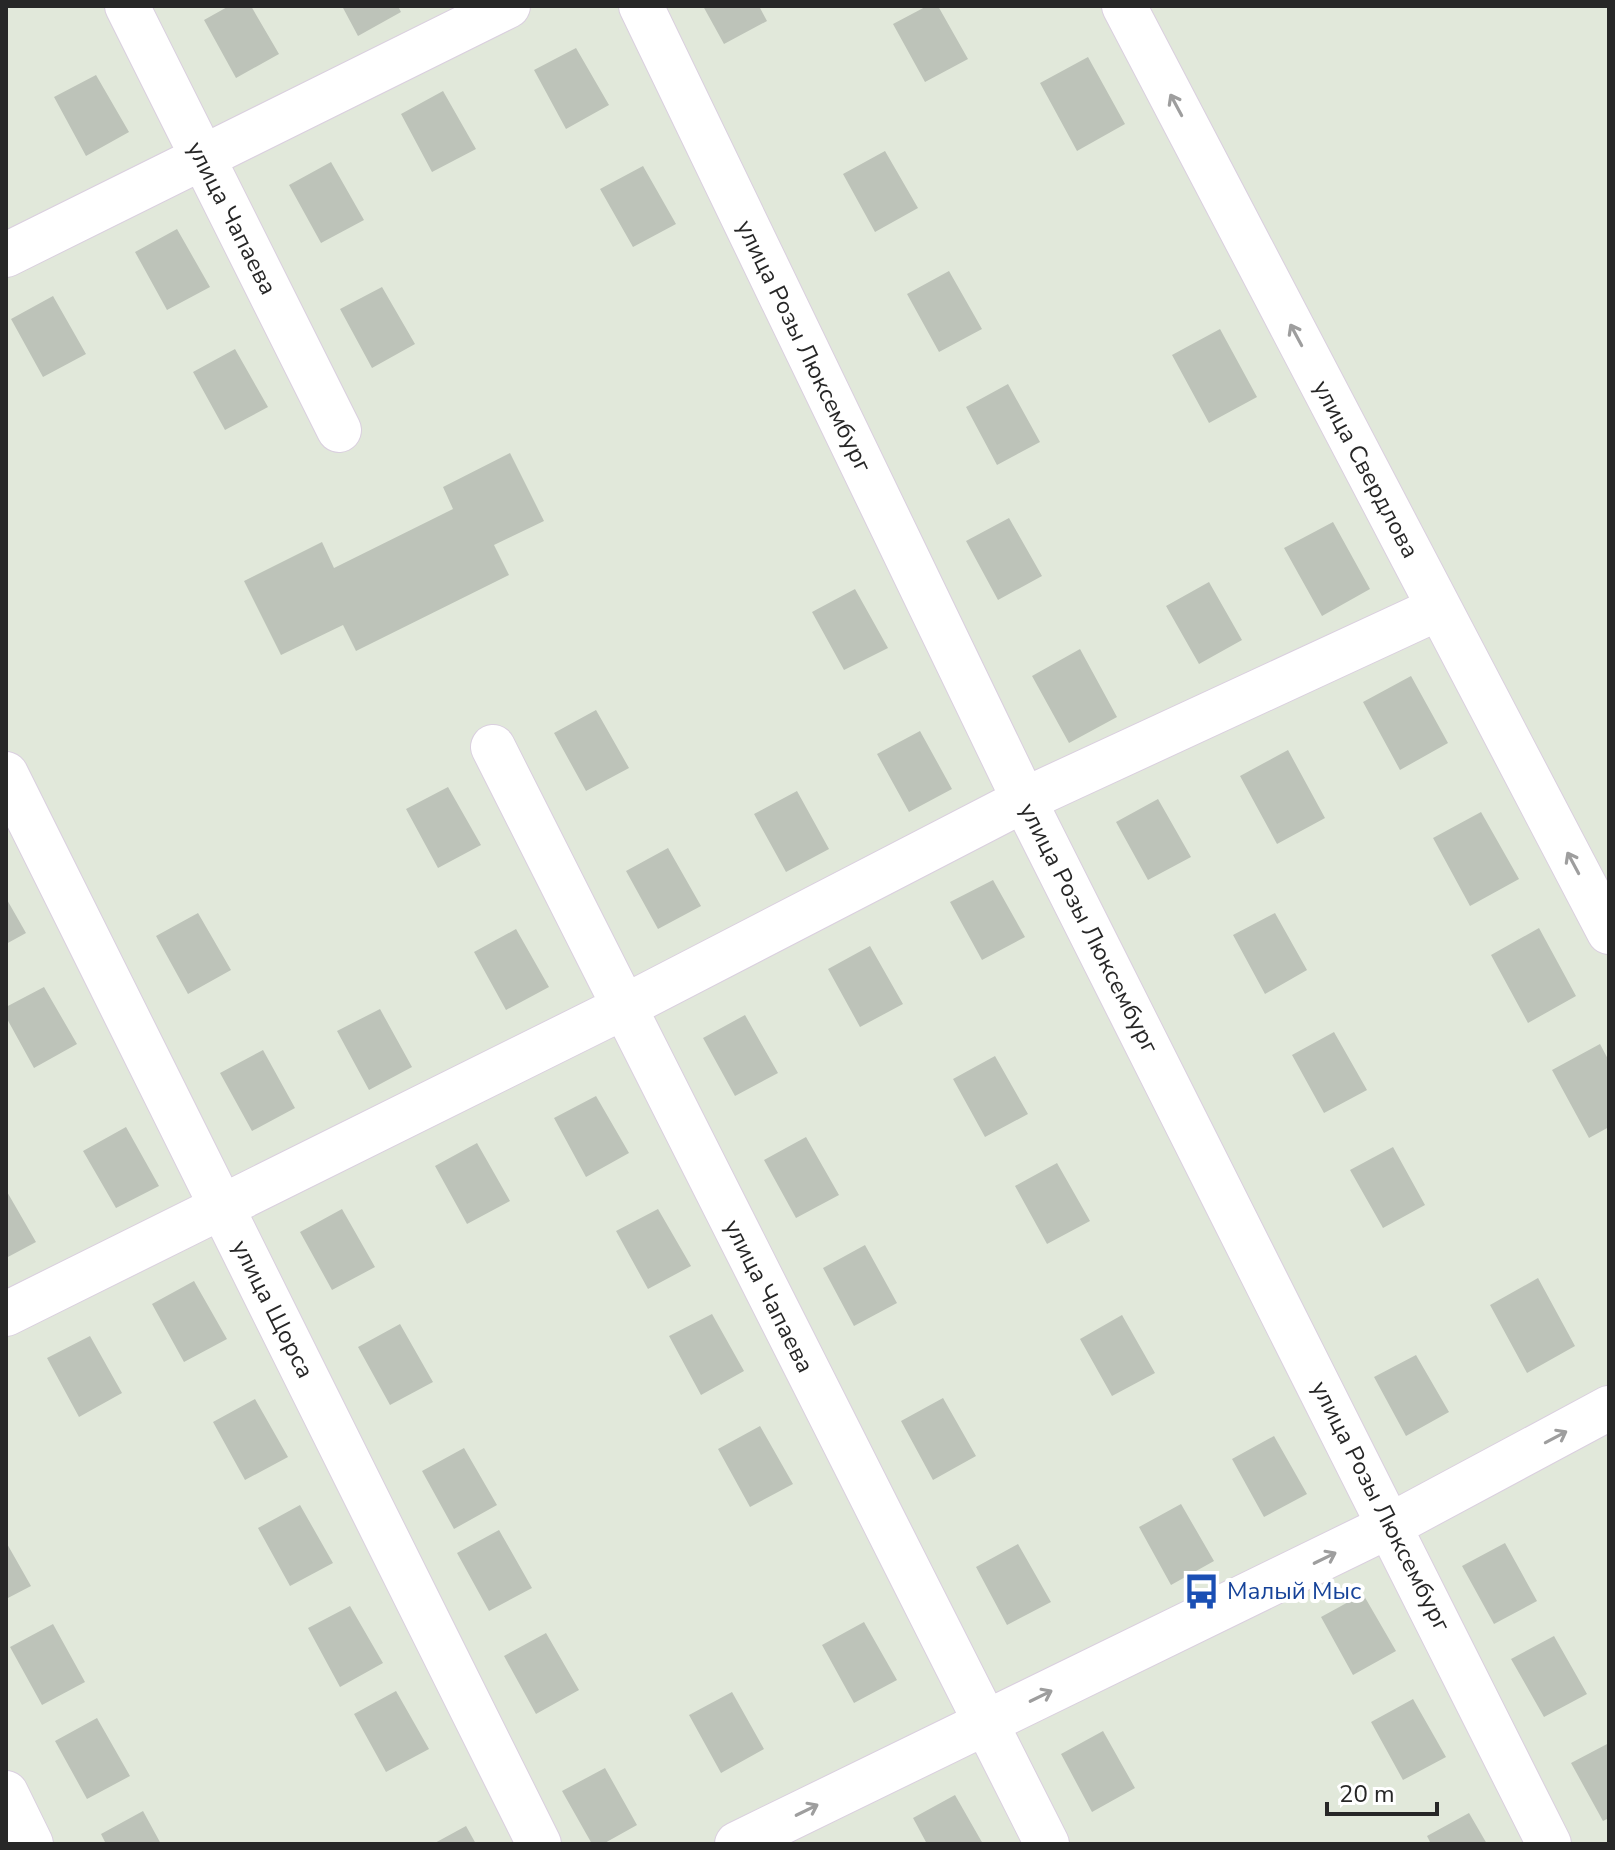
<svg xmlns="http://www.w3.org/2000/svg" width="1615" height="1850" font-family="'Nunito Sans',sans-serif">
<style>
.building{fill:#bdc3b9}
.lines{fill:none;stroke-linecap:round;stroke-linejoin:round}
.minor-casing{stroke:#dacfdf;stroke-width:46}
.minor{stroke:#fff;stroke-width:44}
.oneway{stroke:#9e9e9e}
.labels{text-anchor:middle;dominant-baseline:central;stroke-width:8;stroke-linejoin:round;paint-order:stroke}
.street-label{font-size:24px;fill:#272727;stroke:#fff}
.transit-label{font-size:24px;fill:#164399;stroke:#fff;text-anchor:start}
</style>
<rect width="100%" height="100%" fill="#e1e8da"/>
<path class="building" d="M229 6H251L279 54 236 78 204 20Z
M342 6H398L401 12 358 36Z
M703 6H759L767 21 724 44Z
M927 6H938L968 59 925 82 893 24Z
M576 48 609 105 566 129 534 70Z
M1088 57 1125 124 1077 151 1040 83Z
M96 75 129 132 86 156 54 97Z
M443 91 476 149 432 172 401 114Z
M885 151 918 208 875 232 843 174Z
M331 162 364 220 321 243 289 185Z
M643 166 676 224 633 247 600 189Z
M177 229 210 287 167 310 135 252Z
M949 271 982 329 939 352 907 294Z
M382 287 415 344 372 368 340 309Z
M53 296 86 354 43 377 11 319Z
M1220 329 1257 397 1209 423 1172 355Z
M235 349 268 407 225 430 193 372Z
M1008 384 1040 442 997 465 966 407Z
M510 453 544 521 494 545 509 575 356 651 343 625 281 655 244 581 322 542 334 568 453 509 443 487Z
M1009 518 1042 576 998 600 966 541Z
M1333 522 1370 589 1322 616 1284 548Z
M1209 582 1242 640 1199 664 1166 606Z
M855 589 888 648 844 670 812 612Z
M1080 649 1117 717 1069 743 1032 676Z
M1411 676 1448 743 1400 770 1363 702Z
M596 710 629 768 586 791 554 733Z
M920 731 952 789 909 812 877 754Z
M1288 750 1325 818 1277 844 1240 776Z
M448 787 481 845 438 868 406 809Z
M797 791 829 849 786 872 754 814Z
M1158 799 1191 857 1148 880 1116 822Z
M1481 812 1519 879 1470 906 1433 838Z
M668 848 701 906 658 929 626 871Z
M993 880 1025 937 982 960 950 902Z
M6 898 26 933 6 944Z
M198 913 231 970 188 994 156 936Z
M1275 913 1307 970 1265 994 1233 935Z
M1539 928 1576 996 1528 1023 1491 955Z
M516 929 549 987 506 1010 474 952Z
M870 946 903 1004 860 1027 828 969Z
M44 987 77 1044 34 1068 6 1017V1007Z
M380 1009 412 1067 369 1090 337 1031Z
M745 1015 778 1073 735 1096 703 1038Z
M1334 1032 1367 1090 1324 1113 1292 1055Z
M1600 1044 1609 1061V1127L1589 1138 1552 1070Z
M263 1050 295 1108 252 1131 220 1073Z
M995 1056 1028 1114 985 1137 953 1079Z
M596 1096 629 1153 586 1177 554 1118Z
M126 1127 159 1186 116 1208 83 1151Z
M806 1137 839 1195 796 1218 764 1160Z
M477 1143 510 1201 467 1224 435 1166Z
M1393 1147 1425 1205 1383 1228 1350 1170Z
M1057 1163 1090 1221 1047 1244 1015 1186Z
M6 1190 36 1242 6 1258Z
M342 1209 375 1267 332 1290 300 1232Z
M658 1209 691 1266 648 1289 616 1231Z
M865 1245 897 1303 854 1326 823 1268Z
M1538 1278 1575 1346 1527 1373 1490 1305Z
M194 1281 227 1339 184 1362 152 1304Z
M712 1314 744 1371 701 1395 669 1336Z
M1122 1315 1155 1373 1112 1396 1080 1339Z
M400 1324 433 1382 390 1405 358 1347Z
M90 1336 122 1393 79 1417 47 1358Z
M1416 1355 1449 1412 1406 1436 1374 1377Z
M943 1398 976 1456 933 1480 901 1421Z
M255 1399 288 1457 245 1480 213 1422Z
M760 1426 793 1484 750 1507 718 1449Z
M1274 1436 1307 1494 1264 1517 1232 1459Z
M464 1448 497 1505 454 1529 422 1471Z
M1181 1504 1214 1561 1171 1585 1139 1527Z
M300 1505 333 1563 290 1586 258 1528Z
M499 1530 532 1588 489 1611 457 1553Z
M6 1542 31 1586 6 1599Z
M1505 1543 1537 1601 1494 1624 1462 1566Z
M1018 1544 1051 1602 1007 1625 976 1567Z
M1363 1594 1396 1651 1353 1675 1321 1617Z
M350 1606 383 1663 340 1687 308 1628Z
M864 1622 897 1680 854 1703 822 1645Z
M53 1624 85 1682 42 1705 10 1647Z
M546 1633 579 1690 536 1714 504 1656Z
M1554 1636 1587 1694 1544 1717 1511 1659Z
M396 1691 429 1749 386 1772 354 1714Z
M732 1692 764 1749 721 1773 689 1715Z
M1413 1699 1446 1757 1403 1780 1371 1722Z
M97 1718 130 1776 87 1799 55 1741Z
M1103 1731 1135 1788 1092 1812 1061 1754Z
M1609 1743V1818L1603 1821 1571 1763Z
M605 1768 637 1825 603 1844H592L562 1791Z
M955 1795 983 1844H927L913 1818Z
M143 1811 161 1844H106L101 1834Z
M1469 1813 1487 1844H1431L1427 1836Z
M466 1826 476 1844H433Z"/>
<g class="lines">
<defs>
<path id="minor" d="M127 6 339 430
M641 6 1024 800 1549 1844
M1124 6 1609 932
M6 255 508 6
M493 747 1047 1844
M6 774 539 1844
M6 1314 622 1008 1024 800 1439 608
M6 1793 31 1844
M737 1844 1391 1525 1609 1408"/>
</defs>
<use href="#minor" class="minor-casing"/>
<use href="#minor" class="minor"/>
</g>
<defs><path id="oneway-shaft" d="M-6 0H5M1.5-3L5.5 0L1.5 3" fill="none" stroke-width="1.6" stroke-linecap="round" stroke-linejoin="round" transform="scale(2)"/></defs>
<g class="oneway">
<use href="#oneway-shaft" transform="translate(1176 105) rotate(-118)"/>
<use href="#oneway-shaft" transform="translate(1296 335) rotate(-118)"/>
<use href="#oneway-shaft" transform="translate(1573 863) rotate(-118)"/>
<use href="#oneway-shaft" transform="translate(1556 1437) rotate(-28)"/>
<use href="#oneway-shaft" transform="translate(1325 1558) rotate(-26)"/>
<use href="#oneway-shaft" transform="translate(1041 1696) rotate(-26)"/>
<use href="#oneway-shaft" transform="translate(807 1810) rotate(-26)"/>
</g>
<defs>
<symbol id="bus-bare" viewBox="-9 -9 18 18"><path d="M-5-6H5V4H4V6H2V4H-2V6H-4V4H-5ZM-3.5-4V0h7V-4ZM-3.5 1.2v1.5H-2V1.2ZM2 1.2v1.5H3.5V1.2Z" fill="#1a4fb4" stroke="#fff" stroke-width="2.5" paint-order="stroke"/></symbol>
</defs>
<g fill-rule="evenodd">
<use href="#bus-bare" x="1176" y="1566" width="51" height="51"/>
</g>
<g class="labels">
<g class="street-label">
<text transform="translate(232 218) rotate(63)">улица Чапаева</text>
<text transform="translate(804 346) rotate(64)">улица Розы Люксембург</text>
<text transform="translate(1366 469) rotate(62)">улица Свердлова</text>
<text transform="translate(1089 928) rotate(63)">улица Розы Люксембург</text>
<text transform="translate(769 1296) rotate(63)">улица Чапаева</text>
<text transform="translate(273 1309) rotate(63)">улица Щорса</text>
<text transform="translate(1381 1506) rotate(63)">улица Розы Люксембург</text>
</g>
<g class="transit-label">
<text x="1227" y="1591">Малый Мыс</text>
</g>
</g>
<rect width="1615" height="1850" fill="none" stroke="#272727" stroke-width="16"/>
<path d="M1327 1802v12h110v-12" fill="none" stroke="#272727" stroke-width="4"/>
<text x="1339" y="1802" font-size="24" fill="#272727" stroke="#ffffff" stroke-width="6" paint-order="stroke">20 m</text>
</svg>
